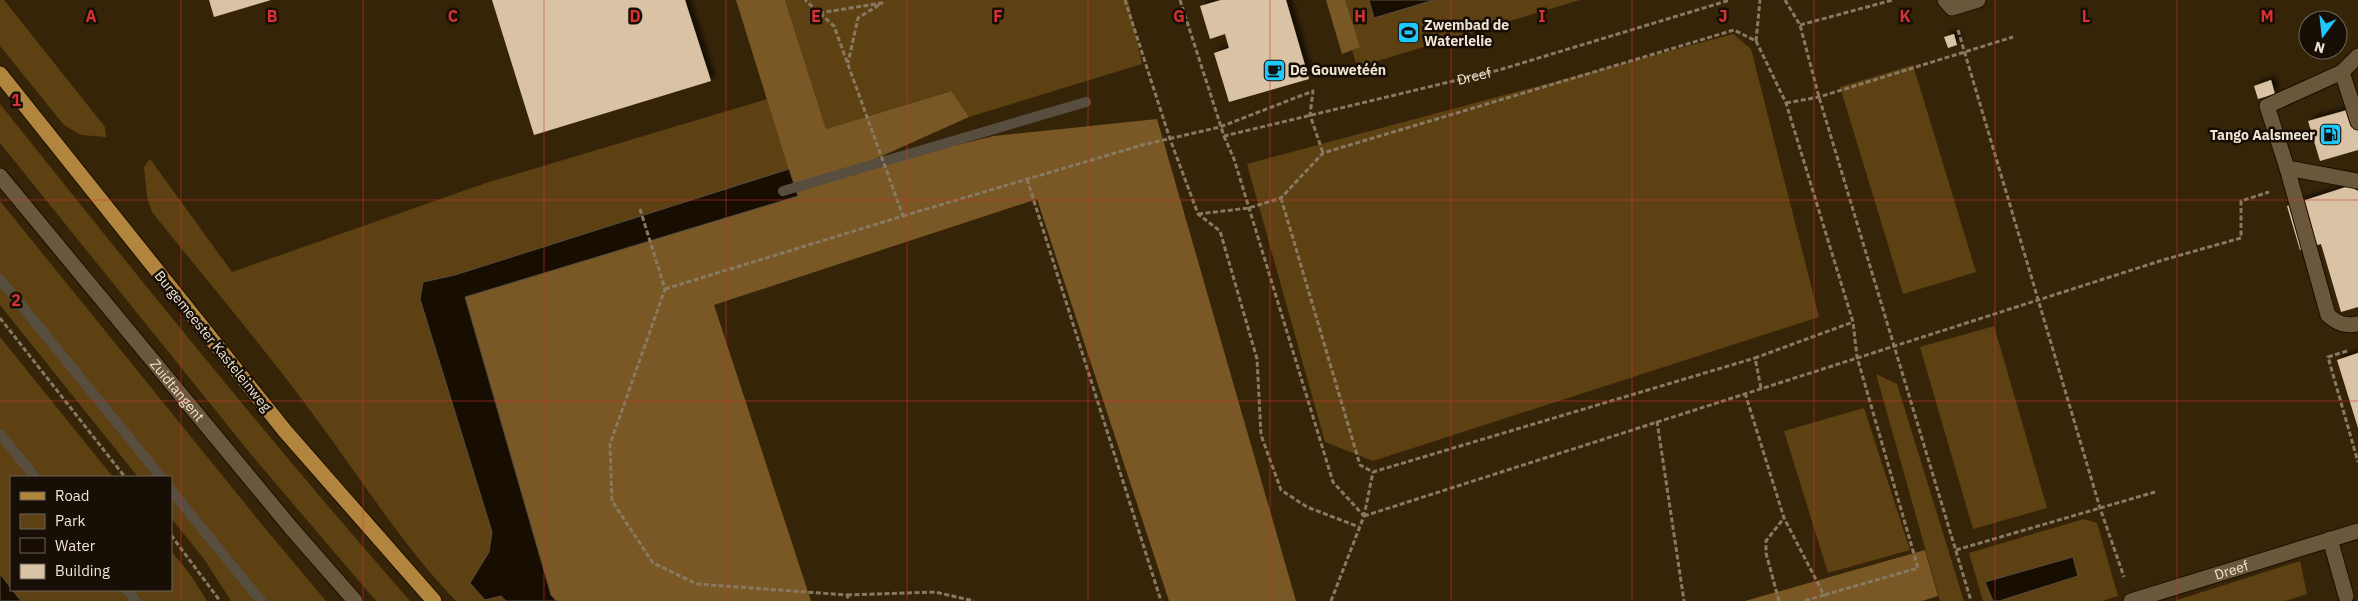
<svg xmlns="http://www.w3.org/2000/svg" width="2358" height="601" font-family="'IBM Plex Sans',sans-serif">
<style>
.green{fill:#5e4112}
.forest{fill:#795825}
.water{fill:#170d01;stroke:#584e40}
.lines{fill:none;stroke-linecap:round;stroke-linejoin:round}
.stream{stroke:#584e40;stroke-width:10}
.building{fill:#d9c3a4;filter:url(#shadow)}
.minor-casing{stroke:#1a0d00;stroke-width:17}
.major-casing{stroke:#1a0d00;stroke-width:17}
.path{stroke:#887962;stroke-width:3;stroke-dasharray:5 2.5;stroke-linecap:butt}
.minor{stroke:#6b573b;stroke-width:15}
.major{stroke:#b2853f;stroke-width:15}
.grid{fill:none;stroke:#d73131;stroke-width:1;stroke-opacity:0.55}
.labels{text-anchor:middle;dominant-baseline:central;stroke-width:5;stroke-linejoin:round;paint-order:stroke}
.poi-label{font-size:14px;font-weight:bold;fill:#efe4d4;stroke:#170f05;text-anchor:start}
.street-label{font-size:14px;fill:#efe4d4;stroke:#170f05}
.grid-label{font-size:16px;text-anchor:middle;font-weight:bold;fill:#d73131;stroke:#170f05;stroke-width:5;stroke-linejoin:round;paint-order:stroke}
</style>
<defs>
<filter id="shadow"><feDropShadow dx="4.5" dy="-4.5" stdDeviation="2.5" flood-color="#0009"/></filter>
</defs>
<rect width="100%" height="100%" fill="#362408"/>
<path class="green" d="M0 0H4L105 127 106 137 81 135 64 125 0 46Z
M785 0H1128L1142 64 969 117 950 91 826 129Z
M1338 0H1580L1357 67Z
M1733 34 1751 49 1819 317 1373 461 1325 442 1247 164Z
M1913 65 1976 272 1903 294 1840 87Z
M767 99 789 169 455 275 423 282 420 299 492 532 489 552 470 583 485 600 501 596 506 601H456C403 546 361 479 315 417 264 347 206 280 152 212L147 197 144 167 150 159 232 272 486 183Z
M0 104C134 272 268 439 410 601H376L254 458 0 143Z
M0 201 264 527 326 601H231L204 559 171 518V477H138L0 305Z
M1994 326 2047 508 1973 529 1920 347Z
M0 337 113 477H11V588L0 574Z
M1876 374 1897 384 1964 601H1940Z
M1864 408 1910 550 1828 573 1784 431Z
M2084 519 2097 523 2118 596 2102 601H1999L2078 576 2072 557 1985 582 1993 601H1983L1969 553Z
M171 551 190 574 207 601H21L12 590H171Z
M2300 561 2307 594 2285 601H2174Z"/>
<path class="forest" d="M736 0H785L826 129 951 91 969 117 846 172 994 136 1157 119 1296 601H1169L1037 199 714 305 811 601H557L551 595 465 297 797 196Z
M1326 0H1345L1360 47 1342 54Z
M1925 550 1938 596 1922 601H1745Z"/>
<path class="water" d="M1369 0H1434L1374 18Z
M789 169 798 196 465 297 551 595 556 601H506L501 596 485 600 470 583 489 552 492 532 420 299 423 282 455 275Z
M2073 557 2078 576 1999 601H1993L1985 582Z
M0 574 21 601H0Z"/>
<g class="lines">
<path class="stream" d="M783 191 1086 102
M0 279 161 477
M0 434 35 477
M171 490 261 601
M127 590 136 601"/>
</g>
<path class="building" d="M209 0H271L214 17Z
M492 0H685L711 81 534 135Z
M1221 0H1286L1309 79 1229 102 1214 53 1229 48 1225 34 1210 39 1200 6Z
M1954 34 1957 45 1948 48 1944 37Z
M2271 80 2275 94 2258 99 2254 86Z
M2358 107V150L2320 161 2308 121Z
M2349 186 2358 191V307L2341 312 2321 244 2300 250 2287 206Z
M2358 353V428L2337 360Z"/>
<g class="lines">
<defs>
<g id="minor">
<path d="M1945 0 1952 8 1978 0"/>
<path d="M2358 56 2342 72 2358 122"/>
<path d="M2342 72 2267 106 2287 168 2358 181"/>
<path d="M2287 168 2328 315C2338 324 2345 326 2358 324"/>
<path id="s2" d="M0 176 292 529 355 601"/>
<path d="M2330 539 2346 596"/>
<path id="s3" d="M2131 601 2358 531"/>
</g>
<path id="major" d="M0 74 285 431 434 601"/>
</defs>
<use href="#minor" class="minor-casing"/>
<use href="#major" class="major-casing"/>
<g class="path">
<path d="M1125 0 1170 139 1198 214 1220 231 1257 359 1261 435 1281 490 1307 507 1359 527"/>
<path id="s1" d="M1180 0 1224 136 1499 70 1730 0"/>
<path d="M1785 0 1800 25 1819 97 1971 601"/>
<path d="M819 13 882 3 858 18 848 63"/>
<path d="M1800 25 1893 0"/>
<path d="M1958 30 2100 508 2124 577"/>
<path d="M1756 41 1760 0"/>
<path d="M1786 103 1819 97 2013 37"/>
<path d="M1224 136 1234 159 1333 482 1364 516"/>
<path d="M1027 179 1161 601"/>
<path d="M1281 198 1360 465 1373 472 1755 358"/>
<path d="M640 209 665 289 610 444 612 501 653 563 697 584 847 595 849 601"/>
<path d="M1198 214 1249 208 1281 198 1323 153 1734 30 1756 41 1786 103 1853 322 1857 357 1918 568 1824 595"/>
<path d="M903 216 1142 145 1220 127 1313 91 1310 115 1323 153"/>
<path d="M665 289 903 216 834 26 805 0"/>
<path d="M0 318 125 477"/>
<path d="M2347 351 2328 357 2358 462"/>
<path d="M1761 388 1755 358 1853 322"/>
<path d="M1745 393 1784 518 1824 595 1804 601"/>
<path d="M1657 421 1684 601"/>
<path d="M1364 516 2163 260 2241 238V201L2269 192"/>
<path d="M171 535 220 601"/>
<path d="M1956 550 2155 492"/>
<path d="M847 595 935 592 974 601"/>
<path d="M1331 601 1364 516 1373 472"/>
<path d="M1779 601 1766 553V541L1784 518"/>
</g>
<use href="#minor" class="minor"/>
<use href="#major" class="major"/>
</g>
<path class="grid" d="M181 0V601M363 0V601M544 0V601M726 0V601M907 0V601M1088 0V601M1270 0V601M1451 0V601M1632 0V601M1814 0V601M1995 0V601M2177 0V601M0 200H2358M0 401H2358"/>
<defs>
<symbol id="stadium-square" viewBox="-11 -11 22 22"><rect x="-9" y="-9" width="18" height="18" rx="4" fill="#1ec9fd" stroke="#170f05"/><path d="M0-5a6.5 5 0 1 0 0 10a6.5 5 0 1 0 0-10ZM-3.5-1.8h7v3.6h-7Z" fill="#111"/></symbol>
<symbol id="cafe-square" viewBox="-11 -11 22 22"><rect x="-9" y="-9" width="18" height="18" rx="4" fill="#1ec9fd" stroke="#170f05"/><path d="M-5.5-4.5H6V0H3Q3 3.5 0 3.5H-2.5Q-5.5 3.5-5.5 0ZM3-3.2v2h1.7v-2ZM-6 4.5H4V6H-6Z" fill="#111"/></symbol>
<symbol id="fuel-square" viewBox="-11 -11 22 22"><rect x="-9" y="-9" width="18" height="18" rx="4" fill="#1ec9fd" stroke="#170f05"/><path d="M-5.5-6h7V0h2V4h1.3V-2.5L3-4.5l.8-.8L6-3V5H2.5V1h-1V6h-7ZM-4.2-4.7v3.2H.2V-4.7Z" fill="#111"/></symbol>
</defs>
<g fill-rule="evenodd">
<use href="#stadium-square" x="1396" y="20" width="25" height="25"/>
<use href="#cafe-square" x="1262" y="58" width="25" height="25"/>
<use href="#fuel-square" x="2318" y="122" width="25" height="25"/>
</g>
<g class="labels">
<g class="poi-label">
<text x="1424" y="25">Zwembad de<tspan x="1424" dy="16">Waterlelie</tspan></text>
<text x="1290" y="70">De Gouwetéén</text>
<text x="2315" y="135" text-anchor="end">Tango Aalsmeer</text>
</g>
<g class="street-label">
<text stroke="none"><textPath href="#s1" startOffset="400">Dreef</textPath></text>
<text transform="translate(213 341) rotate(51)">Burgemeester Kasteleinweg</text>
<text stroke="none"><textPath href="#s2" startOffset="278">Zuidtangent</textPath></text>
<text stroke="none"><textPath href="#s3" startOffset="105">Dreef</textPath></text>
</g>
</g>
<g class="grid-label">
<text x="91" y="22">A</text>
<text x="272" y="22">B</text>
<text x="453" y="22">C</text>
<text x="635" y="22">D</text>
<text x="816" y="22">E</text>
<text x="998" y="22">F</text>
<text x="1179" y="22">G</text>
<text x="1360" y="22">H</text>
<text x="1542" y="22">I</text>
<text x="1723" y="22">J</text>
<text x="1905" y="22">K</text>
<text x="2086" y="22">L</text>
<text x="2267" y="22">M</text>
<text x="16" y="106">1</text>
<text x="16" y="306">2</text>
</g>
<rect x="10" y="476" width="162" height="115" fill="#170f05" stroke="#6d6458"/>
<rect x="20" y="492" width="25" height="8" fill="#b2853f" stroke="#6d6458"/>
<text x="55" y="501" font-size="15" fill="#efe4d4">Road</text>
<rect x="20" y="514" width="25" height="15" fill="#5e4112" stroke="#6d6458"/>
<text x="55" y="526" font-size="15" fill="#efe4d4">Park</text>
<rect x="20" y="538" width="25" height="15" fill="#170d01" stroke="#6d6458"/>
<text x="55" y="551" font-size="15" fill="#efe4d4">Water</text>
<rect x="20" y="564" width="25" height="15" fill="#d9c3a4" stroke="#6d6458"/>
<text x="55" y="576" font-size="15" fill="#efe4d4">Building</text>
<g transform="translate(2323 35) rotate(195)"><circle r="24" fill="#170f05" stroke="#6d6458"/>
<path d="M0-4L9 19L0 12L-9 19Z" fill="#1ec9fd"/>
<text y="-8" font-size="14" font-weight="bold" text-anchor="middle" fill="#efe4d4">N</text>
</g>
</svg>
